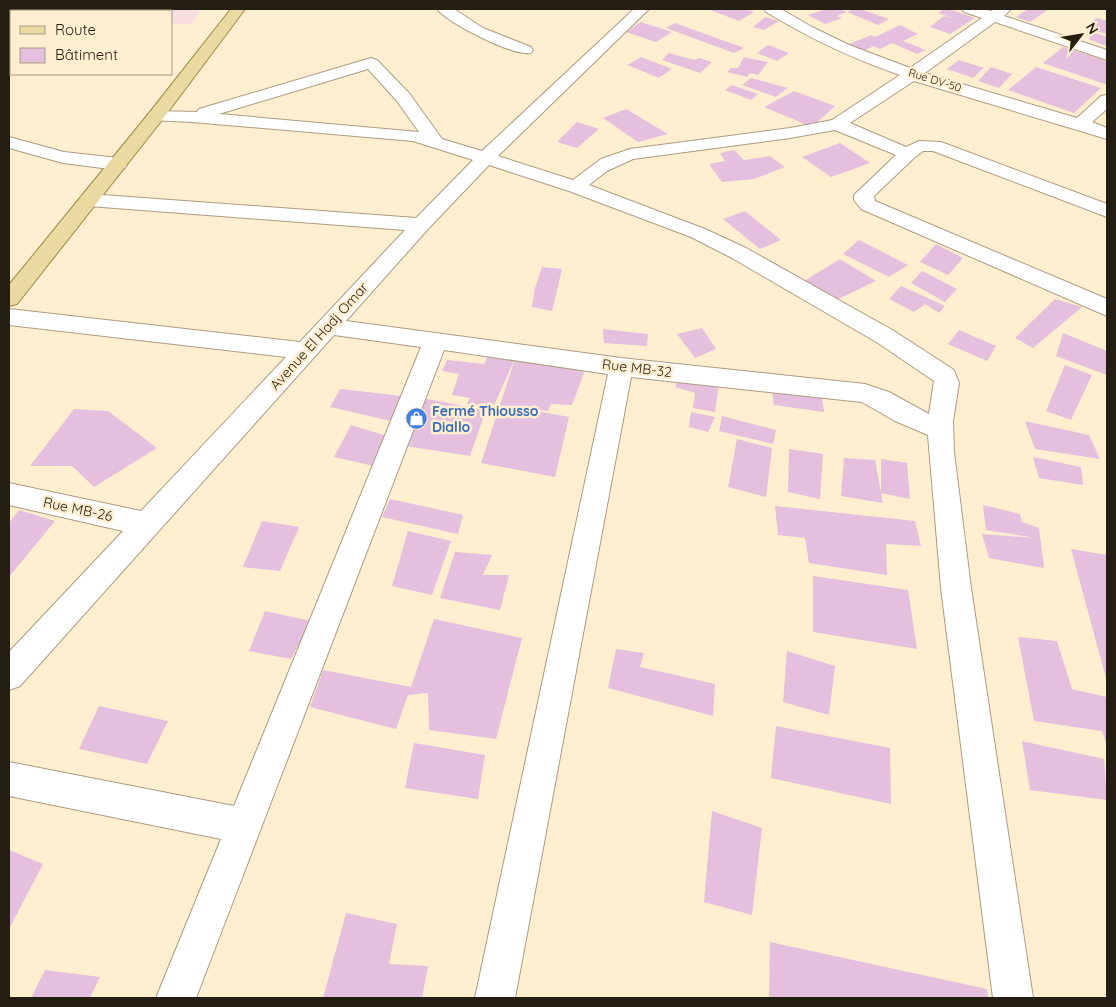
<svg xmlns="http://www.w3.org/2000/svg" width="1116" height="1007" font-family="Quicksand,sans-serif">
<style>
.commercial{fill:#fadfe0}
.building{fill:#e4bfde}
.lines{fill:none;stroke-linecap:round;stroke-linejoin:round}
.minor-casing{stroke:#ac9c80;stroke-width:2}
.major-casing{stroke:#9c8846;stroke-width:2}
.minor{fill:#fff;fill-rule:evenodd}
.major{fill:#eadaa1;fill-rule:evenodd}
.labels{text-anchor:middle;dominant-baseline:central;stroke-width:5;stroke-linejoin:round;paint-order:stroke}
.far-street-label{font-size:11px;fill:#241e12;stroke:#ffeecf}
.street-label{font-size:14px;fill:#241e12;stroke:#ffeecf}
.shop-label{font-size:14px;font-weight:bold;fill:#366cbe;stroke:#ffeecf;text-anchor:start}
</style>
<rect width="100%" height="100%" fill="#ffeecf"/>
<path class="commercial" d="M29 9H202L191 24H171V11H33Z"/>
<path class="building" d="M712 9H745L754 12 739 21 710 10Z
M826 9H839L847 12 837 16 842 18 825 24 808 15Z
M854 9H860L889 19 878 25 847 12Z
M944 9H949L975 18 950 34 930 27 944 16 958 20 938 13Z
M1028 9H1049L1030 22 1016 17Z
M765 17 779 21 764 30 753 27Z
M1097 18 1107 21V34L1084 28 1088 24 1093 26 1099 22 1093 20Z
M641 22 672 32 656 42 626 32Z
M675 23 744 48 734 53 666 28Z
M900 25 918 34 903 41 926 50 917 54 892 43 880 49 874 46 863 51 849 44 872 35 875 37Z
M1096 33 1107 37V46L1088 39Z
M768 45 789 53 777 61 757 53Z
M1063 47 1107 61V83L1105 84 1043 63Z
M669 53 694 60 699 58 712 62 700 73 662 60Z
M641 57 672 69 659 78 627 65Z
M744 57 768 62 758 75 750 73 747 77 727 72 731 68H738Z
M959 60 984 68 973 78 947 69Z
M991 67 1012 74 999 88 978 81Z
M1036 67 1101 88 1074 113 1008 90Z
M751 78 788 88 776 97 742 85Z
M732 85 758 94 751 100 725 90Z
M794 91 835 106 812 127 764 107Z
M626 109 668 134 638 142 603 118Z
M577 122 599 129 577 148 557 142Z
M840 143 870 163 831 177 802 157Z
M734 150 744 160 770 156 785 167 754 179 722 182 709 164 725 161 720 153Z
M745 211 781 240 760 249 723 219Z
M859 240 908 265 889 277 843 254Z
M936 244 963 258 948 275 920 262Z
M840 259 876 281 834 301 804 281Z
M542 267 562 269 552 311 532 307 535 288Z
M922 271 957 289 945 302 911 283Z
M901 286 945 306 939 313 925 304 914 312 889 299Z
M1055 299 1082 307 1033 348 1015 338Z
M702 328 716 349 695 358 677 334Z
M603 329 648 334 647 346 604 343Z
M959 330 996 346 987 361 948 344Z
M1063 333 1107 351V375L1056 356Z
M490 351 576 365 584 373 572 405 551 404 548 411 510 406 569 417 555 477 481 463 515 359 494 405 467 404 470 398 452 395 459 374 442 371 447 360 484 364Z
M1065 365 1092 375 1071 420 1046 411Z
M679 378 719 385 715 412 693 408 695 393 675 387Z
M340 389 402 396 395 422 330 407Z
M772 390 822 397 824 412 774 405Z
M422 398 486 410 470 456 406 446Z
M74 409 108 411 157 448 94 487 72 466H30Z
M691 412 715 417 708 432 689 427Z
M722 416 776 430 773 444 719 431Z
M1025 421 1089 435 1100 459 1035 449Z
M351 425 390 437 378 467 334 457Z
M737 439 772 448 766 497 728 487Z
M789 449 823 454 820 499 788 492Z
M1033 457 1081 467 1083 485 1039 478Z
M844 458 875 460 883 503 841 496Z
M881 459 907 463 910 499 881 493Z
M390 499 463 515 458 534 382 517Z
M983 505 1020 514 1022 522 1039 528 1044 568 989 558 982 534 1036 538 986 530Z
M775 506 915 521 921 546 886 544 887 575 809 563 805 538 778 535Z
M19 510 55 521 9 577V523Z
M262 521 299 527 280 571 243 567Z
M408 531 451 541 432 595 392 586Z
M1071 549 1107 555V682Z
M455 552 492 555 483 575H509L500 610 440 598Z
M813 576 908 590 917 649 813 632Z
M265 611 311 621 291 659 249 651Z
M434 619 522 638 496 739 429 730 428 693 408 695 396 729 310 707 323 670 411 687Z
M1018 637 1057 641 1072 689 1107 697V746L1102 731 1034 721Z
M616 649 644 653 640 667 715 684 713 716 608 688Z
M787 651 835 666 829 715 783 702Z
M99 706 168 721 147 764 79 749Z
M776 726 890 748 891 804 771 778Z
M1022 741 1104 759 1107 800 1030 790Z
M414 743 485 755 478 799 405 788Z
M712 811 762 828 752 915 704 902Z
M9 850 43 864 9 929Z
M346 913 397 924 389 964 428 966 422 998H323Z
M770 942 987 989 988 998H769Z
M45 970 100 977 90 998H31Z"/>
<g class="lines">
<defs>
<path id="minor" d="M437 9H454L483 28 531 47 533 50 531 53C515 57 447 23 437 9Z
M634 9H649L498 156 573 180 601 159 630 149 790 128 832 120 900 75C853 59 809 38 766 12L764 9H781L812 27 849 45 910 68 982 18 964 12 962 9H983L991 11 995 9H1011L1004 16 1107 50V60L995 22 925 73 1077 118 1101 96 1107 95V109L1092 122 1107 128V139L914 81 850 123 906 147 919 141 941 142 1107 204V217L933 151H923L914 158 874 196 875 201 1107 299V316L861 209 854 200V195L896 155 835 130 790 138 633 159 607 171 589 185 705 229 746 248 894 331 954 370 959 383 953 421 954 452 971 588 1033 998H993L941 588 928 435 895 421 862 402 631 377 515 998H475L608 374 444 350 196 998H156L221 839 9 796V762L234 806 421 347 334 335 20 686 9 690V652L123 531 9 505V483L141 511 286 357 9 325V309L300 342 405 230 89 206 82 204 79 200 82 196 89 194 416 218 473 160 413 141 192 122 150 120 147 116 150 112 156 111 197 112 199 109 371 58 377 60 409 93 442 139 482 151ZM368 69 397 101 419 132 219 114ZM489 165 569 191 691 237 732 258 878 343 934 381 929 414 889 392 865 384 621 358 346 321 428 229Z
M11 47V57L9 58V48Z
M9 137 64 152 118 158 125 160 127 164 125 168 118 170 63 163 9 148Z"/>
<path id="major" d="M231 9H245L162 120 17 304 9 306V285L150 112Z"/>
</defs>
<use href="#minor" class="minor-casing"/>
<use href="#major" class="major-casing"/>
<use href="#minor" class="minor"/>
<use href="#major" class="major"/>
</g>
<defs>
<symbol id="shop-disc" viewBox="-11 -11 22 22"><circle r="9.5" fill="#3f7fe0" stroke="#ffeecf"/><path d="M-5-2.5h2.3a2.7 3.5 0 0 1 5.4 0H5L5.5 6h-11ZM-1.5-2.5h3a1.5 2.3 0 0 0-3 0Z" fill="#fff"/></symbol>
</defs>
<g fill-rule="evenodd">
<use href="#shop-disc" x="404" y="406" width="25" height="25"/>
</g>
<g class="labels">
<g class="far-street-label">
<text transform="translate(935 80) rotate(17)">Rue DV-50</text>
</g>
<g class="street-label">
<text transform="translate(319 336) rotate(-48)">Avenue El Hadj Omar</text>
<text transform="translate(637 368) rotate(7)">Rue MB-32</text>
<text transform="translate(78 509) rotate(12)">Rue MB-26</text>
</g>
<g class="shop-label">
<text x="432" y="411">Fermé Thiousso<tspan x="432" dy="16">Diallo</tspan></text>
</g>
</g>
<rect width="1116" height="1007" fill="none" stroke="#241e12" stroke-width="20"/>
<rect x="10" y="10" width="162" height="65" fill="#ffeecf" stroke="#a79b83"/>
<rect x="20" y="26" width="25" height="8" fill="#eadaa1" stroke="#a79b83"/>
<text x="55" y="35" font-size="15" fill="#241e12">Route</text>
<rect x="20" y="48" width="25" height="15" fill="#e4bfde" stroke="#a79b83"/>
<text x="55" y="60" font-size="15" fill="#241e12">Bâtiment</text>
<g transform="translate(1081 35) rotate(59)" stroke="#ffeecf" stroke-width="4" paint-order="stroke">
<path d="M0-4L9 19L0 12L-9 19Z" fill="#241e12"/>
<text y="-8" font-size="14" font-weight="bold" text-anchor="middle" fill="#241e12">N</text>
</g>
</svg>
